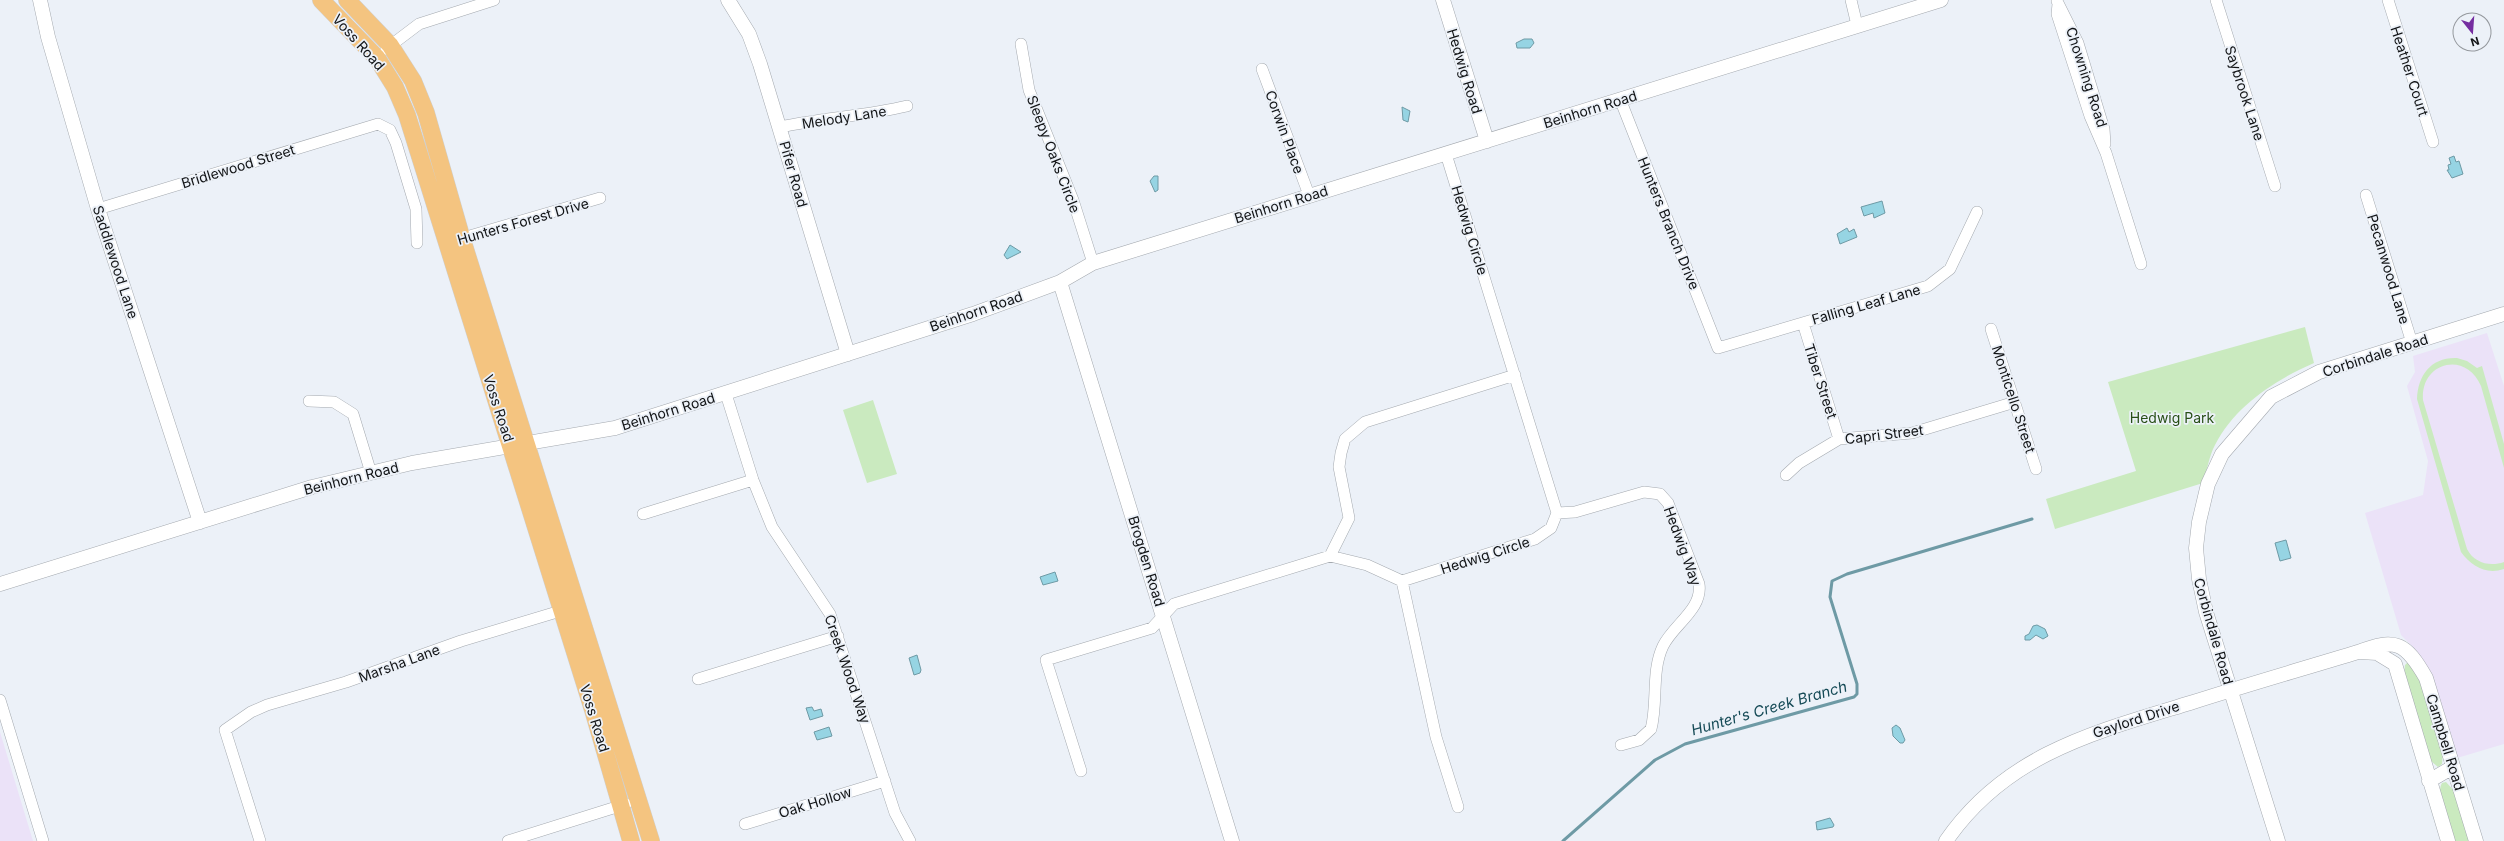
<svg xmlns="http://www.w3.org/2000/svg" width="2504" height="841" font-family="Inter,sans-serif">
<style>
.education{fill:#ebe2f8}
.green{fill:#caeabf}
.water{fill:#96d4e3;stroke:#6e9aa5}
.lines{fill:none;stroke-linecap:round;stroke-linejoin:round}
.stream{stroke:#6e9aa5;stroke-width:3}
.minor-casing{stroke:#a4a9af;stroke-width:12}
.tertiary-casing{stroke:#a4a9af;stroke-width:15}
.primary-casing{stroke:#cfd0d0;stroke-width:18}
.minor{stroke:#fff;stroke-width:11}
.tertiary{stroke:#fff;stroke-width:14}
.primary{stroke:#f4c480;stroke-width:17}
.labels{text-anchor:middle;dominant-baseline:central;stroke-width:3.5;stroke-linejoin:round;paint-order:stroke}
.street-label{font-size:14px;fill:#111315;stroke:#ecf1f8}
.park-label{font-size:14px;fill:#284f17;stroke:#ecf1f8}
.water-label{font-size:15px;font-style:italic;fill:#154a56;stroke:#ecf1f8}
</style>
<rect width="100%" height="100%" fill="#ecf1f8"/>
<path class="education" d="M2487 333 2504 386V744L2457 758 2423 661 2416 650 2401 635 2365 513 2423 495 2428 461 2407 386 2415 372 2413 356Z
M0 732 33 841H0Z"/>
<path class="green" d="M2305 327 2314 363C2275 380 2235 406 2215 445 2209 456 2207 471 2203 483L2055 529 2046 499 2136 471 2108 382Z
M2457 358 2467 361 2477 368 2482 366 2504 444V468L2481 386C2466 350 2420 362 2423 400L2467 549C2474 563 2490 567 2504 562V569C2486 575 2471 566 2461 552L2417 399C2418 375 2431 357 2457 358Z
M873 400 897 474 867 483 843 410Z
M2408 662 2418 669 2443 751 2442 764 2438 767 2431 761 2404 674 2405 665Z
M2446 782 2456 793 2470 841H2455C2449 826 2434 798 2442 783Z"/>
<path class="water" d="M1524 39H1532L1534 43 1530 48H1517L1516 43Z
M1402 107 1410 111 1408 122 1403 120Z
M2454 156 2456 162 2459 161 2463 174 2452 178 2447 170H2449L2448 165 2451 164 2449 158Z
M1154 176H1158V190L1155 192 1150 181Z
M1882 201 1885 213 1874 218 1873 213 1864 216 1861 207Z
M1847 228 1849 232 1854 229 1857 237 1840 244 1837 234Z
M1010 245 1021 252 1007 259 1004 255Z
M2286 540 2291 558 2280 561 2275 543Z
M1055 572 1058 581 1043 585 1040 577Z
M2037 625 2045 629 2048 636 2043 639 2036 635 2030 640H2025V636L2029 634 2033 626Z
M917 655 921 670 920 673 914 675 909 658Z
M812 707 814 711 821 709 823 716 810 720 806 708Z
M1896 725 1900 728 1905 740 1903 743H1900L1893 736 1892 728Z
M829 727 832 736 817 740 814 732Z
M1830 818 1834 825 1833 827 1817 830 1816 822Z"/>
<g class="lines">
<path class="stream" d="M1563 841 1655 760 1685 744 1854 697 1857 694V684L1830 597 1832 581 1847 574 2032 519"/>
<defs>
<path id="minor" d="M1851 0 1857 25
M2216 0 2275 186
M2388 0 2433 142
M2057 1 2078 43 2104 129 2105 144
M2058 4 2057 14 2090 116 2106 153 2141 264
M1021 44 1029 90 1073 200 1093 263
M386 49 419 24 494 0
M1262 69 1309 195
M1620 99 1718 348 1928 286 1950 269 1977 212
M780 127C822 118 865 116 907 106
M2366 195 2412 343
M98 209 378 124 390 130 396 143 416 209 417 243
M456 240 600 198
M1803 323 1839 439
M1991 329 2036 469
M726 394 753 480 772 527 830 614 895 813 910 841
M309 401 334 402 353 414 371 473
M1786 475 1799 463 1839 439 1912 433 2015 402
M1557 513 1575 512 1644 492 1660 494 1668 503 1699 584C1703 609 1673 625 1663 646 1651 671 1658 703 1651 729L1639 740 1621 745
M643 514 753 480
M1330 556 1367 565 1402 581 1535 539 1551 528 1557 513 1446 154
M1402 581 1436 737 1458 807
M698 679 838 636
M0 700 43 841
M1081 771 1046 660 1152 628 1174 604 1330 556 1349 518 1339 467 1341 453 1345 439 1365 422 1515 375
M745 824 885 781
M260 841 225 730 251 712 267 705 346 682 461 641 567 609
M508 841 626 804"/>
<path id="tertiary" d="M40 0 48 37 98 209 200 522
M728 0 749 34 760 64 848 354
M1443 0 1487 141
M1060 282 1232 841
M0 584 312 487 412 463 615 428 973 314 1060 282 1093 263 1941 0
M2360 652 2377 653 2395 664
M2395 664 2448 841
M2429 781 2453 767
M1946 841C2006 754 2095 732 2190 703 2246 685 2302 669 2358 652 2396 637 2406 643 2426 678L2476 841
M2278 841 2206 612 2199 579 2196 548 2199 522 2208 484 2222 454 2271 397 2319 372 2504 314"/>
<path id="primary" d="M321 0 377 58 395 87 407 115 593 710 631 841
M347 0 390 45 413 81 426 113 462 239 651 841"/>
</defs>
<use href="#minor" class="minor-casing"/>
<use href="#tertiary" class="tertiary-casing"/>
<use href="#primary" class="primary-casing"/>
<use href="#minor" class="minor"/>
<use href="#tertiary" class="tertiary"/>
<use href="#primary" class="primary"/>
</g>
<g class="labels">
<g class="street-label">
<text transform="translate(359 42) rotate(48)">Voss Road</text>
<text transform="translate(1465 71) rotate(73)">Hedwig Road</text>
<text transform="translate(2410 71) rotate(72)">Heather Court</text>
<text transform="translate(2087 77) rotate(72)">Chowning Road</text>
<text transform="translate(2245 93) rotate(72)">Saybrook Lane</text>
<text transform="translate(1590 109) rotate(-17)">Beinhorn Road</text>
<text transform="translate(844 117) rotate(-9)">Melody Lane</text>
<text transform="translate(1285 132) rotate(70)">Corwin Place</text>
<text transform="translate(1054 154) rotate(69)">Sleepy Oaks Circle</text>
<text transform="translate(238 166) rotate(-17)">Bridlewood Street</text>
<text transform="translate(794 174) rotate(74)">Pifer Road</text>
<text transform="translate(1281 204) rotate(-17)">Beinhorn Road</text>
<text transform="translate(523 221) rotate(-16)">Hunters Forest Drive</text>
<text transform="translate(1669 223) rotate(68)">Hunters Branch Drive</text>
<text transform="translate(1470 230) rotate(73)">Hedwig Circle</text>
<text transform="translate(116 262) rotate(72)">Saddlewood Lane</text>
<text transform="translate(2389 269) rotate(73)">Pecanwood Lane</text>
<text transform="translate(1866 304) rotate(-16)">Falling Leaf Lane</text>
<text transform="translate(976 311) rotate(-19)">Beinhorn Road</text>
<text transform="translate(2375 355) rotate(-18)">Corbindale Road</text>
<text transform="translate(1821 381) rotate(72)">Tiber Street</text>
<text transform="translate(2014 399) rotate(72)">Monticello Street</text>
<text transform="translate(499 408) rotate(72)">Voss Road</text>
<text transform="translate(668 411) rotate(-17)">Beinhorn Road</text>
<text transform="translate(1884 434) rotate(-7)">Capri Street</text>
<text transform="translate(351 478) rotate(-14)">Beinhorn Road</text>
<text transform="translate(1683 546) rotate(70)">Hedwig Way</text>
<text transform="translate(1485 555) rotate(-18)">Hedwig Circle</text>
<text transform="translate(1147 561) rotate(73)">Brogden Road</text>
<text transform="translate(2214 631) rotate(74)">Corbindale Road</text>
<text transform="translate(399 663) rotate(-20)">Marsha Lane</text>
<text transform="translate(848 669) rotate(71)">Creek Wood Way</text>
<text transform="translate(595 718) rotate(73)">Voss Road</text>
<text transform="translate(2136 719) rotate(-18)">Gaylord Drive</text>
<text transform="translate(2446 742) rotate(73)">Campbell Road</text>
<text transform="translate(815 802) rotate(-17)">Oak Hollow</text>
</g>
<g class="park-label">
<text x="2172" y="417">Hedwig Park</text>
</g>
<g class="water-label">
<text transform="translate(1769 708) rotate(-16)">Hunter's Creek Branch</text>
</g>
</g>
<g transform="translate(2472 32) rotate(163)"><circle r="19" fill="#ecf1f8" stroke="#94989d"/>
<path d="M0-3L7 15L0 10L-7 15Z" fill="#752da0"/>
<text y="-6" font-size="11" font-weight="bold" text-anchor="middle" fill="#111315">N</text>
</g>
</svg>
